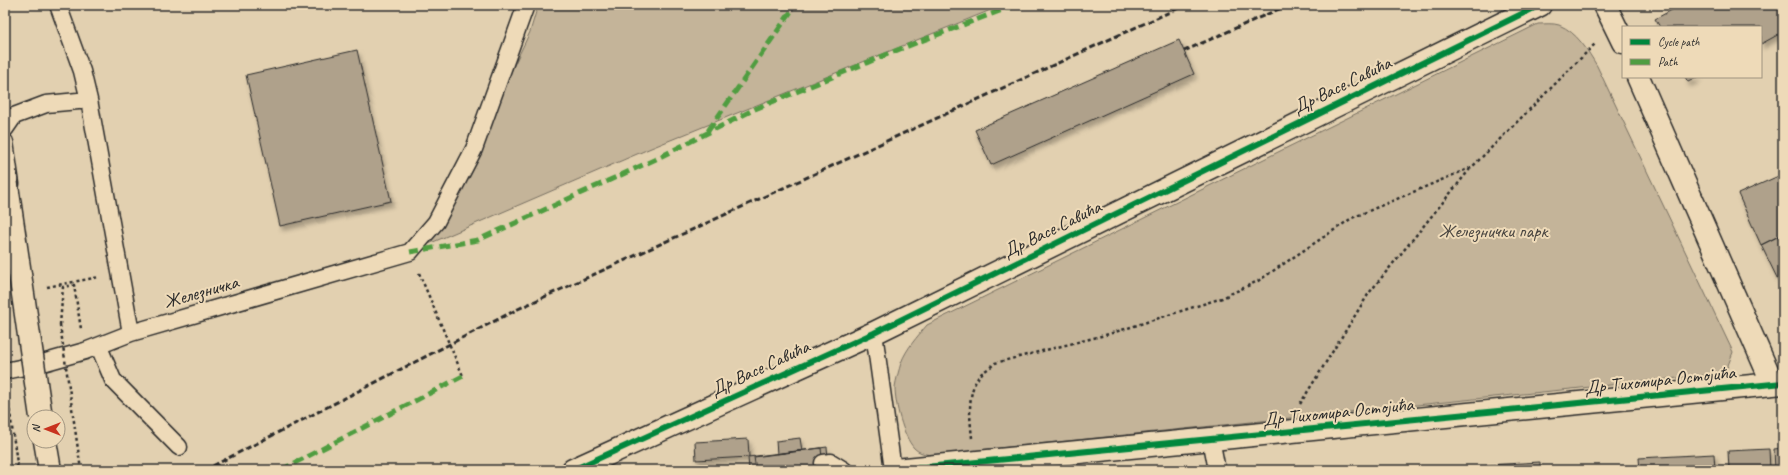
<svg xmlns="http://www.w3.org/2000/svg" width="1788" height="475" font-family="Caveat,sans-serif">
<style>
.green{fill:#c4b499;stroke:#787062}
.building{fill:#afa18b;stroke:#2b2b2b;filter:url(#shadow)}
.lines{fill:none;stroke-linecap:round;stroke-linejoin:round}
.service-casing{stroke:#2b2b2b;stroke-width:19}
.minor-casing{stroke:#2b2b2b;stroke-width:25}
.tertiary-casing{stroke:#2b2b2b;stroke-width:25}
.secondary-casing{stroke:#2b2b2b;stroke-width:25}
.path{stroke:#2b2b2b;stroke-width:2.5;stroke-dasharray:3 3;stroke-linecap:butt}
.service{stroke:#eedab8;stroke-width:16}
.minor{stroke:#eedab8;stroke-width:22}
.tertiary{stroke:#eedab8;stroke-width:22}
.secondary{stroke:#eedab8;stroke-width:22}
.rail{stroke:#2b2b2b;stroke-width:3;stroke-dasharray:6 3;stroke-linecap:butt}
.secondary-bridge-casing{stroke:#2b2b2b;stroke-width:25;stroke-linecap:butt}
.path-bridge{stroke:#2b2b2b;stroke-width:2.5;stroke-dasharray:3 3;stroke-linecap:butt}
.secondary-bridge{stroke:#eedab8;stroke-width:22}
.quiet{stroke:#4f9d41;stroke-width:5;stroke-dasharray:10 5;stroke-linecap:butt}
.cycleway-casing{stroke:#eedab8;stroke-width:8}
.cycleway{stroke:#00873e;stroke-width:6}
.labels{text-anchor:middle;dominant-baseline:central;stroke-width:4;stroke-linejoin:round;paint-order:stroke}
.street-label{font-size:19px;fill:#2b2b2b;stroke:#eedab8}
.park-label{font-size:19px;fill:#4a4641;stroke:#eedab8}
</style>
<defs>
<filter id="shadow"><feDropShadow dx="2.5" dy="4.5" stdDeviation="2" flood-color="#0004"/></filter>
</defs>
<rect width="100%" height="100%" fill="#e2d0b0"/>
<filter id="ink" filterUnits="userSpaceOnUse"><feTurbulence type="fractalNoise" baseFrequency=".025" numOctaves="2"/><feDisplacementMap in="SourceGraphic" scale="8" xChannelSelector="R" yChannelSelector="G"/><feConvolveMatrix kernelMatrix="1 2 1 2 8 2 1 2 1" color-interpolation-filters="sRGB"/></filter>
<g filter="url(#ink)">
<path class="green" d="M538 5H1003L651 148 410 252 474 149 530 32Z
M1538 24C1545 24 1553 23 1559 25 1577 32 1588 51 1597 66L1733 352 1727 368 1717 374 931 455C925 454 919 453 914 448 903 436 895 404 895 387 896 380 899 370 901 363 906 349 917 337 927 325Z"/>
<path class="building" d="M1681 5H1783V32L1761 44V27H1660L1655 19Z
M1179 40 1194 74 991 165 975 130Z
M357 50 391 201 280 226 246 75Z
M1685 77H1698L1688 82Z
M1783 174V234L1761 245 1738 194Z
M1783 234V290L1761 245Z
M800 438 802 451 777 454 776 441Z
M748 439 749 457 696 460 695 442Z
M827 447 829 468 811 470H756L754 457Z
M821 448 823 468 807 470H749L748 457Z
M1783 448V470H1775L1774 449Z
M1769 449 1770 470H1729L1728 451Z
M1714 454 1715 470H1640L1639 458Z
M1540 462V470H1487V465Z"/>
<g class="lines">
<defs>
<path id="service" d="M58 5 82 71 89 100 131 333
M5 129 14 116 46 104 89 100
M5 142 11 184
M874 333 893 470
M99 347 113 380 179 447
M5 371 39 364 85 351 131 333 410 252 436 222 474 149 526 5
M1211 439 1217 470
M823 463 831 462 844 470"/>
<path id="minor" d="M1605 5 1623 42
M1638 77 1773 384
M895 470 1783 383"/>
<path id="tertiary" d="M573 470 874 333 1540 5"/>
<path id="secondary" d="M45 441 50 470"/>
</defs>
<use href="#service" class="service-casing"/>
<use href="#minor" class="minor-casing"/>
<use href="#tertiary" class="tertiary-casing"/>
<use href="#secondary" class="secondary-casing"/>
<path class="path" d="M792 10 795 5
M419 273 463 376
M47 287 99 277
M60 325 63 287 74 285 81 329
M7 392 18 470
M1300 404 1369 293 1470 169
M972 438C970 418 966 389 982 373 986 370 991 367 995 363L1109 334 1222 298 1258 281 1352 218 1472 167 1595 44"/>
<use href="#service" class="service"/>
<use href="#minor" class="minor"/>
<use href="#tertiary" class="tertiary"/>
<use href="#secondary" class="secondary"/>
<path class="rail" d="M1184 51 1288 5
M205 470 518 309 1185 5"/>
<defs>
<path id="secondary-bridge" d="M5 172 41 417"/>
</defs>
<use href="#secondary-bridge" class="secondary-bridge-casing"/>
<path class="path-bridge" d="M60 325 81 470"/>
<use href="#secondary-bridge" class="secondary-bridge"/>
<path class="quiet" d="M708 131 792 10V5
M410 252 478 240 656 159 755 109 900 49 1015 5
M281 470 463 376"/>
<defs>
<path id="cycleway" d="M573 470 874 333 1540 5
M895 470 1783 383"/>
</defs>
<use href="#cycleway" class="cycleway-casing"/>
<use href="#cycleway" class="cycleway"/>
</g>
</g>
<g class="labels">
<g class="street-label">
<text transform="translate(1342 85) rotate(-26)">Др Васе Савића</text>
<text transform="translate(1052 229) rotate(-26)">Др Васе Савића</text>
<text transform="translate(201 292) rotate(-16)">Железничка</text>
<text transform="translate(760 368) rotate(-25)">Др Васе Савића</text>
<text transform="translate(1660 380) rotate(-6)">Др Тихомира Остојића</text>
<text transform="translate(1338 412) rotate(-6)">Др Тихомира Остојића</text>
</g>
<g class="park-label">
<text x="1493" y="231">Железнички парк</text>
</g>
</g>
<rect width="1788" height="475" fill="none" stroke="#eedab8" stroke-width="20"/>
<rect x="10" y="10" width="1768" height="455" fill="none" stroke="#2b2b2b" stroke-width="1.5" filter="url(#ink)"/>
<rect x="1622" y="26" width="140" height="52" fill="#eedab8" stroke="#a09480"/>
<rect x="1630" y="39" width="20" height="6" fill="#00873e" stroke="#a09480"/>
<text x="1658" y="46" font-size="12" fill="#2b2b2b">Cycle path</text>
<rect x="1630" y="59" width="20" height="6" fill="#4f9d41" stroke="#a09480"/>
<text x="1658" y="66" font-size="12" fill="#2b2b2b">Path</text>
<g transform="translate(46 429) rotate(270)"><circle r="19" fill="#eedab8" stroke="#a09480"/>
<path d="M0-3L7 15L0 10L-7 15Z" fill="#c8321e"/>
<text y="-6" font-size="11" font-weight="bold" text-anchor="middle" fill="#2b2b2b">N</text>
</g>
</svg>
